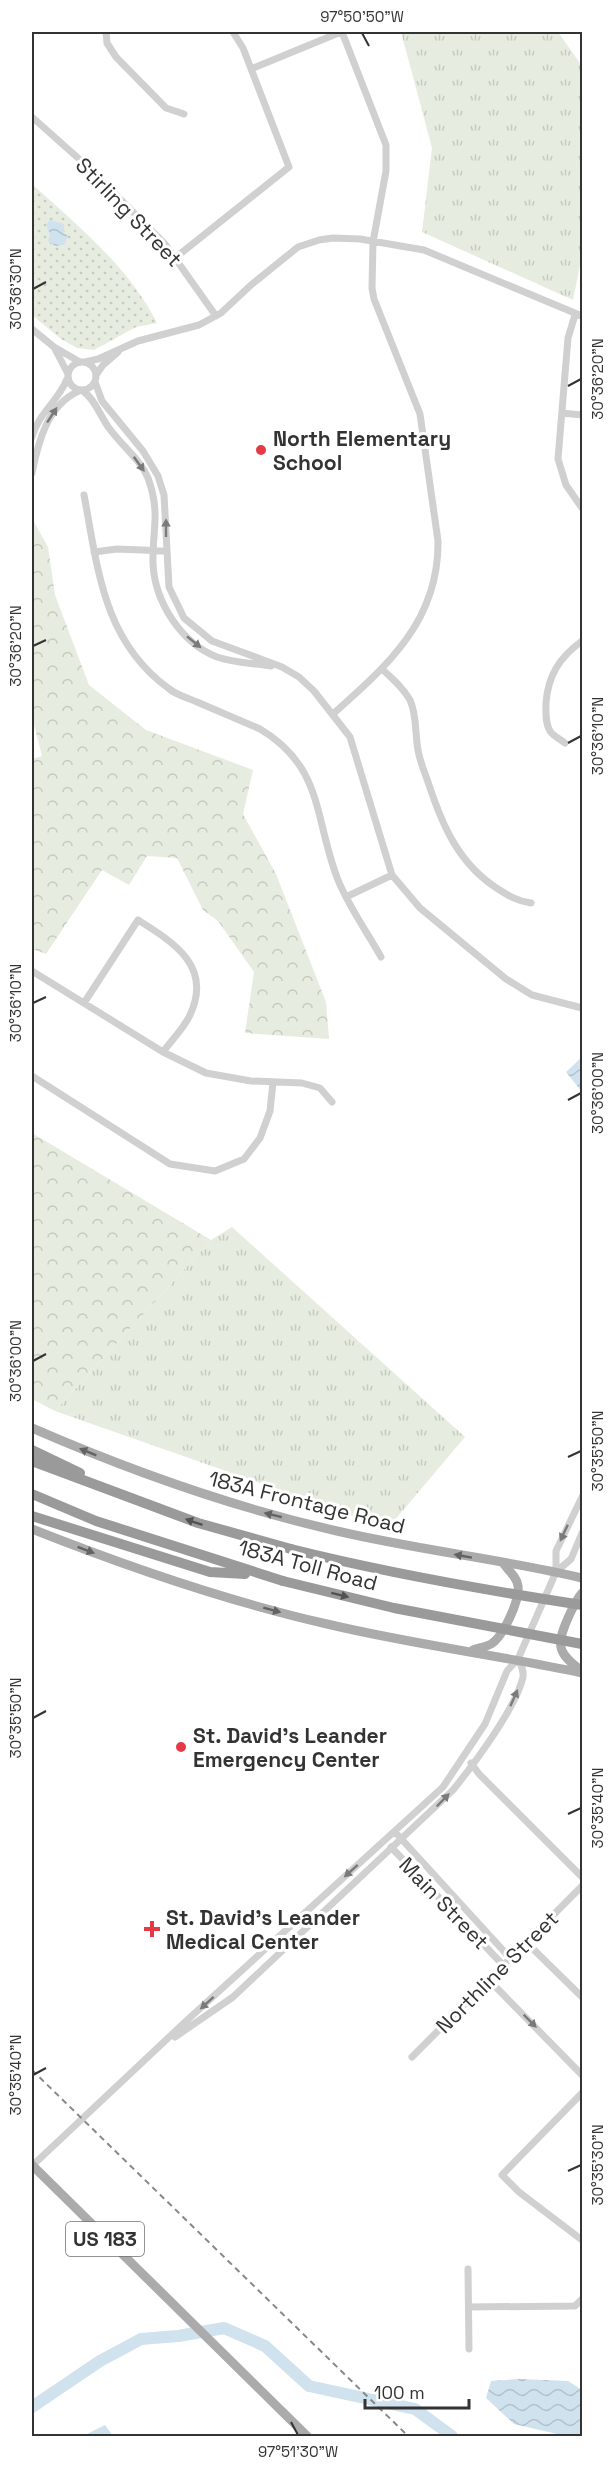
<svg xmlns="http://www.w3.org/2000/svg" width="614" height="2468" font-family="'Space Grotesk',sans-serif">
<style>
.grass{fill:url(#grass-tufts)}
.forest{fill:url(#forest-crowns)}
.park{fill:url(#park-dots)}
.water{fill:url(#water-waves)}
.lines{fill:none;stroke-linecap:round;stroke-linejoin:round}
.river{stroke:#cfe2ee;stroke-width:12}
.minor{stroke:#d0d0d0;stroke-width:7}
.major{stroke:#ababab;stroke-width:9}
.highway{stroke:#9a9a9a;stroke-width:10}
.rail{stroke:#888;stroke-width:2;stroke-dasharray:6 4.5;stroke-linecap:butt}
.highway-bridge{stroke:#9a9a9a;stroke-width:10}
.oneway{fill:#7a7a7a}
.oneway2{fill:#636363}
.oneway3{fill:#525252}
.ticks{fill:none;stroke:#333;stroke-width:2}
.poi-dot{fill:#e63946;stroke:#fff;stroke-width:2}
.labels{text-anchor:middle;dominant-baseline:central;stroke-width:6;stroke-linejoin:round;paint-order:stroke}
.shield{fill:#fff;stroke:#707070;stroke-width:1.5}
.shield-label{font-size:20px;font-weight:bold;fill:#333}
.street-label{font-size:21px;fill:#333;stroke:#fff}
.poi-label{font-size:21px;font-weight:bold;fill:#333;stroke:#fff;text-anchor:start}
.neatline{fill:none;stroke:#333;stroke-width:2}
.ticks-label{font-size:15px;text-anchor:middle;fill:#333}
</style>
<defs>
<pattern id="grass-tufts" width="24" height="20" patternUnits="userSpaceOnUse" patternTransform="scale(1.5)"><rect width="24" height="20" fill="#e6ecdf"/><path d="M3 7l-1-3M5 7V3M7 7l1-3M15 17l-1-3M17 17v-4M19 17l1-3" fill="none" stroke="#c6cbc0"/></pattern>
<pattern id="forest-crowns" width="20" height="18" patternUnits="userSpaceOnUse" patternTransform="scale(1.5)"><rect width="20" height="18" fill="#e6ecdf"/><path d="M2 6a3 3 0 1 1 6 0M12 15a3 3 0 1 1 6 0" fill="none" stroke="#c6cbc0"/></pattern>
<pattern id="park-dots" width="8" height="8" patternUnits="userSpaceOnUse" patternTransform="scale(1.5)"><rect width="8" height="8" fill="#e6ecdf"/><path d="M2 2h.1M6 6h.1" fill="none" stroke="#c6cbc0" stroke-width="1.8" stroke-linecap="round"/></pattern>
<pattern id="water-waves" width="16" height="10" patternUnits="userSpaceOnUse" patternTransform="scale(1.5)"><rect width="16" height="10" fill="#cfe2ee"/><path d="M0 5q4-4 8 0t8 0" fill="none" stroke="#b2c2cd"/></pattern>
</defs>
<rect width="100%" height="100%" fill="#fff"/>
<path class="grass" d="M401 32H558L582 66V255L573 300 422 232 432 148Z
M232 1227 465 1437 388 1528 55 1411 211 1240Z"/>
<path class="forest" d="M33 520 48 547 55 595 89 685 146 730 253 770 243 814 276 874 326 1002 329 1039 245 1033 254 972 218 921 203 910 177 858 147 856 129 885 102 870 46 954 32 949V759L42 756 32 717V523Z
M32 1133 211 1240 55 1411 32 1399Z"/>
<path class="park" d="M32 184C78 226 128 266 157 323L136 327 94 350 77 348 61 339 32 315Z"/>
<path class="water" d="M50 220 64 224V233L68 236 64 245 55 246 48 241 50 234 46 225Z
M582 1057V1092L566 1072Z
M520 2379 568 2381 582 2390V2436L557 2434 514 2424 486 2398 491 2381Z
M105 2425 113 2436H83Z"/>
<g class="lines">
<path class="river" d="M32 2407 100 2361 141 2339 178 2336 224 2328 265 2346 309 2386 415 2409 452 2436"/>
<path class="minor" d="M106 32 107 43 116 57 166 108 184 114
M251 69 341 32
M32 117 87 166 165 244 216 316
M175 258 289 167 243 48 233 32
M575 315 568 338 558 459 566 485 582 508
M32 329 54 347
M68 376a14 14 0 1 1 28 0a14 14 0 1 1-28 0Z
M85 362 98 359 138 341 199 325 221 313 251 285 298 247 319 240 333 238 360 239 424 250 582 316
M68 374 54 347 80 362
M96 375 103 365 118 352
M95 382 102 401 143 451 158 476 164 495 169 587 184 618 212 641 282 667 299 677 314 691 350 737 392 875 420 908 506 979 532 995 582 1008
M83 391C95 399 100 416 109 428 121 445 140 459 148 478 161 514 152 530 153 564 155 602 181 643 217 657 234 663 253 663 271 666
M562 413 582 415
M32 437C38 414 59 400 67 379
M32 473C38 443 47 405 79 391
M84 495C98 569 103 640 168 688 176 695 188 698 197 702 218 711 239 720 260 729 324 767 314 819 338 880 349 907 367 932 381 957
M94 552 117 549 166 551
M383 670C393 679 403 688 410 700 417 715 415 734 418 750 420 762 425 773 429 785 443 827 459 864 498 889 509 896 517 901 531 903
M333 714C387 666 439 621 438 541L420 414 374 299 372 288 373 242 386 171V145L342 32
M565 743C560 739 553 736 550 731 545 723 546 712 546 703 548 675 560 657 582 641
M346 897 392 875
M32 971 163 1052 206 1073 251 1081 302 1083 320 1088 332 1102
M84 1003 138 920C173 942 213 966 190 1015 184 1028 171 1041 163 1052
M32 1076 170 1164 215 1171 244 1159 260 1138 270 1111 273 1082
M556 1572V1551L582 1497
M471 1763 479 1774 582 1877
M395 1832 510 1958
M391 1847 503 1965
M526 1942 582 1997
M489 1980 582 2075
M175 2037 233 1997 453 1790C474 1764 516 1708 523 1677 524 1670 521 1665 518 1659
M412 2057 582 1886
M582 2093 502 2175 519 2192 582 2240
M32 2166 184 2023 443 1787 485 1724 507 1671 518 1659 556 1572 571 1559 582 1533
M468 2269 469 2349
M469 2307 575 2306 582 2299"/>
<path class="major" d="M32 1428C131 1471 232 1507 337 1531 418 1550 501 1559 582 1578
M32 1529C128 1567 226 1601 327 1624 411 1644 497 1655 582 1673
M473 1650C478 1648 486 1647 491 1644 503 1637 520 1600 518 1586 517 1577 508 1570 503 1563
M582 1671C557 1653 556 1645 568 1618 572 1609 576 1600 582 1593
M32 2165 307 2436"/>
<path class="highway" d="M32 1450 80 1473
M32 1461 198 1523 291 1549
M32 1494 96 1521 283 1581
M32 1516 210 1572 245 1574"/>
<path class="rail" d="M32 2070 408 2436"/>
<path class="highway-bridge" d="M291 1549C387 1573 484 1590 582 1605
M283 1581 394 1608 582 1644"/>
</g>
<defs><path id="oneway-solid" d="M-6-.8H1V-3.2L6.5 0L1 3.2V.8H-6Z" transform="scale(1.5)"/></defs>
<g class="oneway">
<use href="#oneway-solid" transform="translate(52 415) rotate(-57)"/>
<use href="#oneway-solid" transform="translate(139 464) rotate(54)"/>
<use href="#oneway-solid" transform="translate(166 528) rotate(-90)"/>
<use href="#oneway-solid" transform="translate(194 642) rotate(39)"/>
<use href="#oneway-solid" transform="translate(564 1533) rotate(115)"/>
<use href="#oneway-solid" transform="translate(514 1698) rotate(-66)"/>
<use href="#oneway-solid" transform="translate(443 1800) rotate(-46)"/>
<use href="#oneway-solid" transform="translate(351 1871) rotate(138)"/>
<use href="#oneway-solid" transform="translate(207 2003) rotate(138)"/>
<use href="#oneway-solid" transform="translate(530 2021) rotate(45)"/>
</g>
<g class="oneway2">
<use href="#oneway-solid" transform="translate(88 1452) rotate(-158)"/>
<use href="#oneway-solid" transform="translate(273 1515) rotate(-166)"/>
<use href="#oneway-solid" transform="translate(86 1550) rotate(21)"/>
<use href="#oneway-solid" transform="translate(463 1556) rotate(-170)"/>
<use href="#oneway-solid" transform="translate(272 1610) rotate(15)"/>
</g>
<g class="oneway3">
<use href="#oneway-solid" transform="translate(194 1522) rotate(-161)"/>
<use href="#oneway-solid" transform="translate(340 1595) rotate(14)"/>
</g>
<path class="ticks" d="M362 33 369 46M33 289 46 282M568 386 581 379M33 646 46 640M568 743 581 736M33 1003 46 997M568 1100 581 1093M33 1361 46 1354M568 1457 581 1451M33 1718 46 1711M568 1814 581 1808M33 2075 46 2068M568 2171 581 2165M291 2422 298 2435"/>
<g class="poi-dot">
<circle cx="261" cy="450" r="6"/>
<circle cx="181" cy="1747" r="6"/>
<path d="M149 1920h6v6h6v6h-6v6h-6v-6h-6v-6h6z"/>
</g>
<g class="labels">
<rect class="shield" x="66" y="2222" width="78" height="34" rx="4.5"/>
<g class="shield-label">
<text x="105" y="2239">US 183</text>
</g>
<g class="street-label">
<text transform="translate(129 212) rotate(46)">Stirling Street</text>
<text transform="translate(307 1502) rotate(14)">183A Frontage Road</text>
<text transform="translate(308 1565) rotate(15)">183A Toll Road</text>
<text transform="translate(444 1903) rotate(46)">Main Street</text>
<text transform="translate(497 1972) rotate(-45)">Northline Street</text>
</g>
<g class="poi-label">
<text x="273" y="438">North Elementary<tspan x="273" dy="24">School</tspan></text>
<text x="193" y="1735">St. David’s Leander<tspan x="193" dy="24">Emergency Center</tspan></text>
<text x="166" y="1917">St. David’s Leander<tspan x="166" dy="24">Medical Center</tspan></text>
</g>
</g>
<rect width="614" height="2468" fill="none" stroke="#ffffff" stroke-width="66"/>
<path d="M365 2399v9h104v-9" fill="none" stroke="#333333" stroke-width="3"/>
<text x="374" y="2399" font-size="18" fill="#333333" stroke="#ffffff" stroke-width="4.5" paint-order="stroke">100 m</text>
<rect x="33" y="33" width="548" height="2402" class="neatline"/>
<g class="ticks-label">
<text x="362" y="22">97°50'50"W</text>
<text transform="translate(16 289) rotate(-90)" y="5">30°36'30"N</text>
<text transform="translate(598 379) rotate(-90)" y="5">30°36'20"N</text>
<text transform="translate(16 646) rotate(-90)" y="5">30°36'20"N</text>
<text transform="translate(598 736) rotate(-90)" y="5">30°36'10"N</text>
<text transform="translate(16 1003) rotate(-90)" y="5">30°36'10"N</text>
<text transform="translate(598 1093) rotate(-90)" y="5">30°36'00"N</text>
<text transform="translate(16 1361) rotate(-90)" y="5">30°36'00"N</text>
<text transform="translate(598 1451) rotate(-90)" y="5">30°35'50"N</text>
<text transform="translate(16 1718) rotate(-90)" y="5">30°35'50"N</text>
<text transform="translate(598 1808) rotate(-90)" y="5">30°35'40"N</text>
<text transform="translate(16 2075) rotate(-90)" y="5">30°35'40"N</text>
<text transform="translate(598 2165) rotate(-90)" y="5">30°35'30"N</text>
<text x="298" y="2457">97°51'30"W</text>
</g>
</svg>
